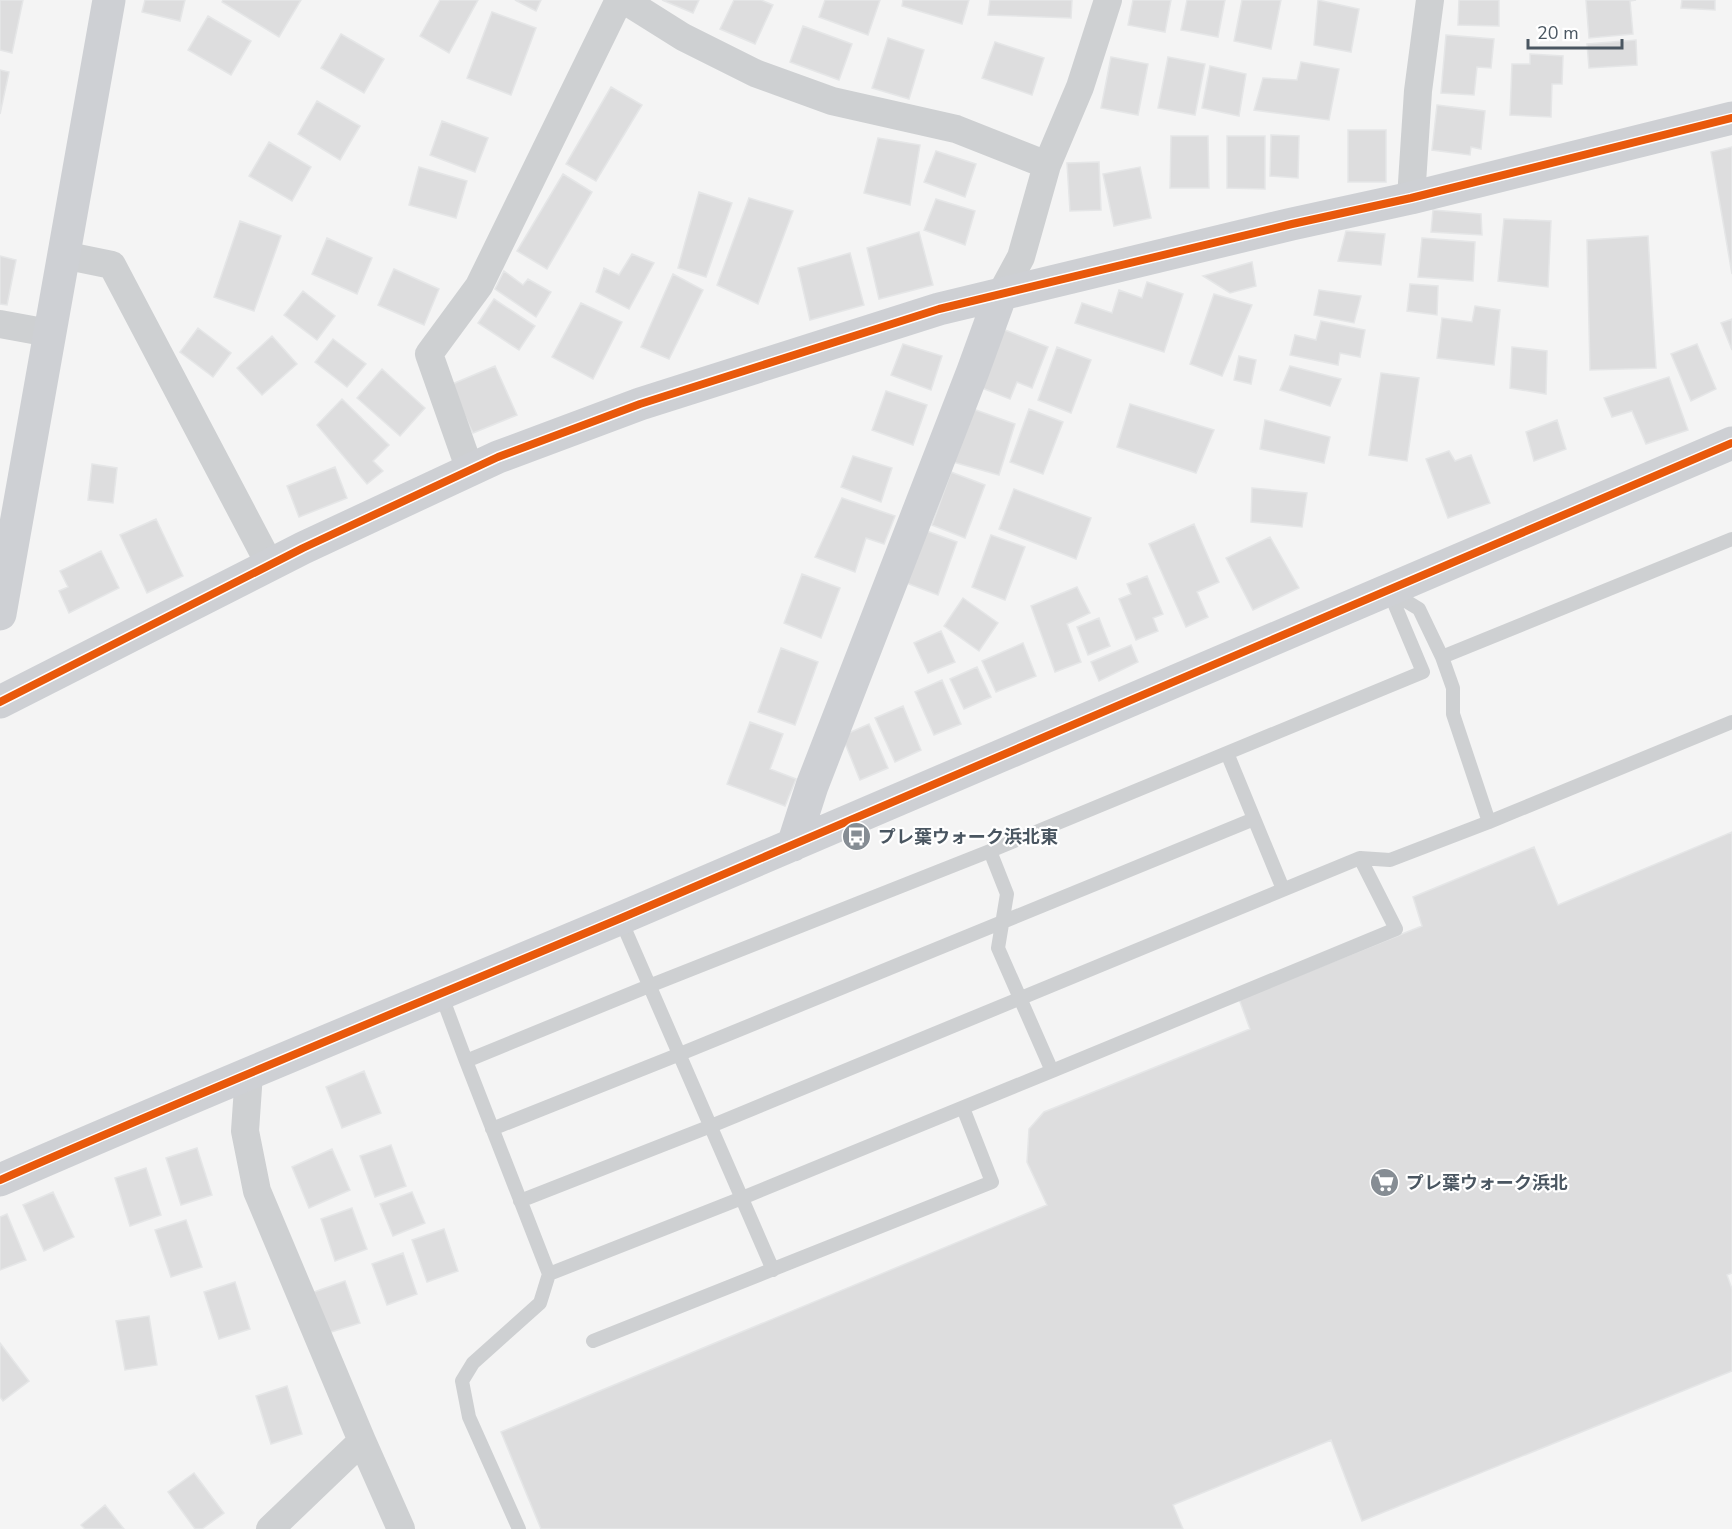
<svg xmlns="http://www.w3.org/2000/svg" width="1732" height="1529" font-family="'Nunito Sans','Noto Sans JP',sans-serif">
<style>
.building{fill:#ddddde;stroke:#e5e6e7;stroke-width:1.5}
.lines{fill:none;stroke-linecap:round;stroke-linejoin:round}
.lane{stroke:#ced0d2;stroke-width:14}
.street{stroke:#ced0d2;stroke-width:28}
.secondary{stroke:#ced0d4;stroke-width:33}
.cycleway-casing{stroke:#fff;stroke-width:11}
.cycleway{stroke:#e8590c;stroke-width:8}
.labels{text-anchor:middle;dominant-baseline:central;stroke-width:4.5;stroke-linejoin:round;paint-order:stroke}
.poi-label{font-size:18px;font-weight:bold;fill:#4a5661;stroke:#fff;text-anchor:start}
</style>
<rect width="100%" height="100%" fill="#f4f4f4"/>
<path class="building" d="M0 0H23L12 53 0 50Z
M145 0H185L180 21 142 12Z
M223 0H301L279 37 222 2Z
M440 0H478L449 53 420 36Z
M515 0H541L536 11Z
M662 0H699L693 13Z
M734 0H761L773 5 755 44 720 29Z
M825 0H880L868 35 819 17Z
M903 0H969L962 24 902 6Z
M990 0H1072L1071 18 988 15Z
M1133 0H1171L1165 32 1128 25Z
M1187 0H1225L1218 37 1181 30Z
M1242 0H1281L1271 49 1234 41Z
M1318 0 1359 9 1351 52 1314 45Z
M1459 0H1499V26L1458 25Z
M1586 0H1636L1630 1 1633 34 1589 38Z
M1682 0H1715V10L1681 8Z
M492 12 536 28 511 95 467 78Z
M208 16 251 41 231 75 188 50Z
M803 26 852 44 839 80 790 62Z
M341 34 384 59 364 93 321 68Z
M1446 35 1494 39 1491 68 1477 67 1474 95 1441 93Z
M888 38 924 50 909 99 872 88Z
M1636 40 1637 65 1589 68 1587 44Z
M995 42 1044 58 1032 95 982 78Z
M1530 54 1563 56 1562 84H1552L1551 117 1510 115 1512 64H1530Z
M1111 57 1148 64 1138 115 1101 108Z
M1168 57 1205 64 1195 115 1158 108Z
M1301 62 1339 69 1329 120 1254 110 1263 78 1297 80Z
M1210 66 1246 74 1239 116 1202 108Z
M0 70 9 72 0 114Z
M611 87 642 105 596 181 566 164Z
M317 101 360 126 340 160 298 134Z
M1437 105 1485 111 1481 149 1471 147 1470 155 1432 150Z
M442 121 488 138 475 172 430 155Z
M1348 130H1386V182H1348Z
M1271 135 1299 136 1298 178 1270 176Z
M1171 136H1208L1209 188H1170Z
M1227 136H1265V189L1227 188Z
M878 138 920 145 910 205 864 193Z
M269 142 311 167 292 201 249 176Z
M1732 147V274L1711 152Z
M936 151 976 164 965 197 924 182Z
M1099 162 1101 210 1070 211 1067 163Z
M419 167 467 181 456 218 409 205Z
M1140 167 1151 218 1114 226 1103 174Z
M563 174 592 192 547 269 517 251Z
M699 192 732 203 706 277 678 268Z
M749 198 793 211 758 304 717 285Z
M936 199 975 211 965 245 924 230Z
M1433 210 1481 214 1482 235 1431 232Z
M1504 219 1551 221 1548 287 1498 281Z
M240 221 281 236 254 311 214 297Z
M1346 231 1385 234 1381 265 1338 261Z
M919 232 933 285 879 299 867 248Z
M1648 236 1656 368 1590 370 1587 240Z
M327 238 372 258 357 294 312 274Z
M1422 238 1475 242 1473 281 1418 277Z
M850 253 864 305 810 320 798 268Z
M632 254 654 263 629 309 596 292 604 268 619 275Z
M0 256 16 260 7 305 0 304Z
M1252 262 1256 286 1230 293 1203 276Z
M394 269 439 289 424 325 378 305Z
M504 271 523 285 528 279 551 292 536 317 495 289Z
M673 274 703 290 669 359 641 347Z
M1147 282 1183 294 1164 352 1075 323 1082 303 1112 313 1119 290 1142 298Z
M1410 284 1438 286 1437 315 1407 311Z
M1319 290 1361 296 1354 323 1314 315Z
M303 291 335 316 317 340 284 315Z
M1214 294 1252 305 1222 376 1190 364Z
M494 299 535 326 519 350 478 323Z
M581 303 622 322 593 379 552 357Z
M1475 306 1500 310 1494 365 1437 358 1442 318 1472 322Z
M1732 319V350L1721 323Z
M1321 321 1365 330 1360 357 1340 353 1338 365 1290 355 1295 335 1316 340Z
M198 328 231 353 213 377 180 352Z
M1000 328 1048 347 1032 388 1017 382 1010 399 977 386Z
M272 336 297 364 262 395 237 368Z
M333 339 366 364 347 387 315 362Z
M903 344 942 356 931 390 891 375Z
M1697 344 1716 389 1691 401 1671 354Z
M1057 347 1091 360 1071 413 1038 400Z
M1512 347 1547 351 1546 394 1510 388Z
M1239 356 1256 360 1251 384 1234 380Z
M495 366 517 415 473 433 450 385Z
M1290 366 1341 379 1330 406 1280 390Z
M382 369 425 408 400 436 357 398Z
M1381 373 1419 378 1407 461 1369 455Z
M1669 377 1688 430 1646 444 1632 411 1612 417 1604 398Z
M886 391 927 405 913 445 872 430Z
M342 399 389 445 373 461 383 471 367 484 317 425Z
M1130 404 1214 430 1196 473 1117 447Z
M973 409 1015 424 999 475 953 462Z
M1029 409 1063 422 1043 474 1010 462Z
M1265 420 1330 437 1324 463 1260 449Z
M1557 420 1566 449 1534 461 1526 432Z
M1449 451 1455 461 1471 455 1490 503 1448 518 1426 459Z
M853 456 892 468 881 502 841 487Z
M92 464 117 468 113 503 88 500Z
M335 467 347 498 299 517 287 486Z
M951 472 985 485 965 538 932 525Z
M1252 488 1307 493 1302 527 1251 522Z
M1014 489 1091 518 1076 559 999 529Z
M842 498 895 516 884 544 866 538 855 572 815 557Z
M156 519 183 576 147 593 120 535Z
M1194 524 1219 582 1197 592 1208 617 1186 627 1149 544Z
M924 530 957 542 938 595 904 582Z
M991 535 1025 547 1005 600 972 587Z
M1270 537 1299 588 1253 610 1226 558Z
M101 551 119 588 69 613 59 591 68 587 60 571Z
M802 574 840 588 821 638 784 623Z
M1147 576 1163 614 1153 618 1158 631 1136 640 1119 599 1131 594 1127 584Z
M1077 587 1090 613 1067 624 1081 662 1055 672 1031 606Z
M963 598 998 623 979 651 944 626Z
M1099 618 1110 646 1088 655 1077 627Z
M941 631 955 662 928 673 914 643Z
M1023 643 1036 676 996 692 982 661Z
M1131 645 1138 662 1099 681 1091 662Z
M781 648 818 662 795 725 758 712Z
M977 667 991 697 964 709 950 679Z
M942 680 961 724 934 735 915 692Z
M903 706 921 750 895 762 875 718Z
M750 722 783 734 770 769 796 779 785 806 727 784Z
M869 724 888 768 860 780 842 736Z
M1732 832V1273L1727 1275 1732 1289V1371L1362 1521 1331 1440 1173 1505 1183 1529H541L501 1432 1047 1205 1027 1162 1029 1129 1044 1112 1250 1029 1239 999 1422 926 1413 897 1534 847 1558 905Z
M364 1071 381 1113 342 1128 326 1087Z
M391 1145 406 1186 375 1197 360 1156Z
M197 1148 212 1195 181 1205 166 1158Z
M332 1149 350 1190 309 1208 292 1167Z
M146 1168 161 1215 130 1226 115 1178Z
M53 1192 74 1237 44 1251 23 1205Z
M412 1192 425 1223 393 1236 380 1204Z
M352 1208 367 1249 335 1261 321 1219Z
M7 1214 26 1260 0 1270V1217Z
M186 1220 202 1267 171 1277 155 1230Z
M444 1229 458 1271 427 1282 412 1240Z
M403 1253 417 1294 387 1305 372 1264Z
M345 1281 360 1323 328 1333 314 1292Z
M235 1282 250 1329 219 1339 204 1292Z
M149 1316 157 1365 125 1370 116 1321Z
M0 1343 29 1381 3 1401 0 1397Z
M287 1386 302 1434 271 1444 256 1396Z
M194 1473 224 1513 202 1529H195L168 1492Z
M105 1505 124 1529H85L81 1525Z"/>
<g class="lines">
<path class="lane" d="M1732 539 1442 657 1453 688V714L1489 822 1732 722
M1391 592 1419 609 1442 657
M1227 753 1283 889
M1360 858 1396 929 1052 1071 998 948 1007 894 990 851 1423 672 1389 591
M620 918 773 1270
M441 994 466 1061
M492 1129 680 1054 1254 819
M520 1201 711 1126 1360 858 1390 860 1489 822
M549 1274 742 1198 1052 1071
M593 1341 992 1182 963 1108
M519 1529 469 1417 462 1381 473 1363 540 1303 549 1274 466 1061 649 986 990 851"/>
<path class="street" d="M624 0 683 37 755 73 832 101 956 129 1047 165
M1411 198 1418 91 1430 0
M63 255 112 265 270 565
M1001 294 1021 257 1047 165 1080 87 1108 0
M0 324 49 333
M470 470 429 354 479 286 619 0
M249 1073 245 1131 257 1191 362 1441 401 1529
M270 1529 362 1441"/>
<path class="secondary" d="M0 614 109 0
M0 702 303 548 498 457 640 404 939 309 1292 224 1411 198 1732 118
M793 845 812 786 973 371 1001 294
M0 1180C205 1090 412 1006 619 919 990 761 1361 602 1732 443"/>
<defs>
<path id="cycleway" d="M0 702 303 548 498 457 640 404 939 309 1292 224 1411 198 1732 118
M0 1180C205 1090 412 1006 619 919 990 761 1361 602 1732 443"/>
</defs>
<use href="#cycleway" class="cycleway-casing"/>
<use href="#cycleway" class="cycleway"/>
</g>
<defs>
<symbol id="bus-disc" viewBox="-11 -11 22 22"><circle r="9.5" fill="#868d94" stroke="#fff"/><path d="M-5-6H5V4H4V6H2V4H-2V6H-4V4H-5ZM-3.5-4V0h7V-4ZM-3.5 1.2v1.5H-2V1.2ZM2 1.2v1.5H3.5V1.2Z" fill="#fff"/></symbol>
<symbol id="supermarket-disc" viewBox="-11 -11 22 22"><circle r="9.5" fill="#868d94" stroke="#fff"/><path d="M-6-5.5h2.5l.6 2H6L4.5 2H-2.5L-4.4-4H-6ZM-1.5 3.2a1.3 1.3 0 1 0 .1 0ZM3 3.2a1.3 1.3 0 1 0 .1 0Z" fill="#fff"/></symbol>
</defs>
<g fill-rule="evenodd">
<use href="#bus-disc" x="840" y="820" width="33" height="33"/>
<use href="#supermarket-disc" x="1368" y="1166" width="33" height="33"/>
</g>
<g class="labels">
<g class="poi-label">
<text x="878" y="837">プレ葉ウォーク浜北東</text>
<text x="1406" y="1183">プレ葉ウォーク浜北</text>
</g>
</g>
<path d="M1528 39v9h94v-9" fill="none" stroke="#4a5661" stroke-width="3"/>
<text x="1537" y="39" font-size="18" fill="#4a5661" stroke="#ffffff" stroke-width="4.5" paint-order="stroke">20 m</text>
</svg>
